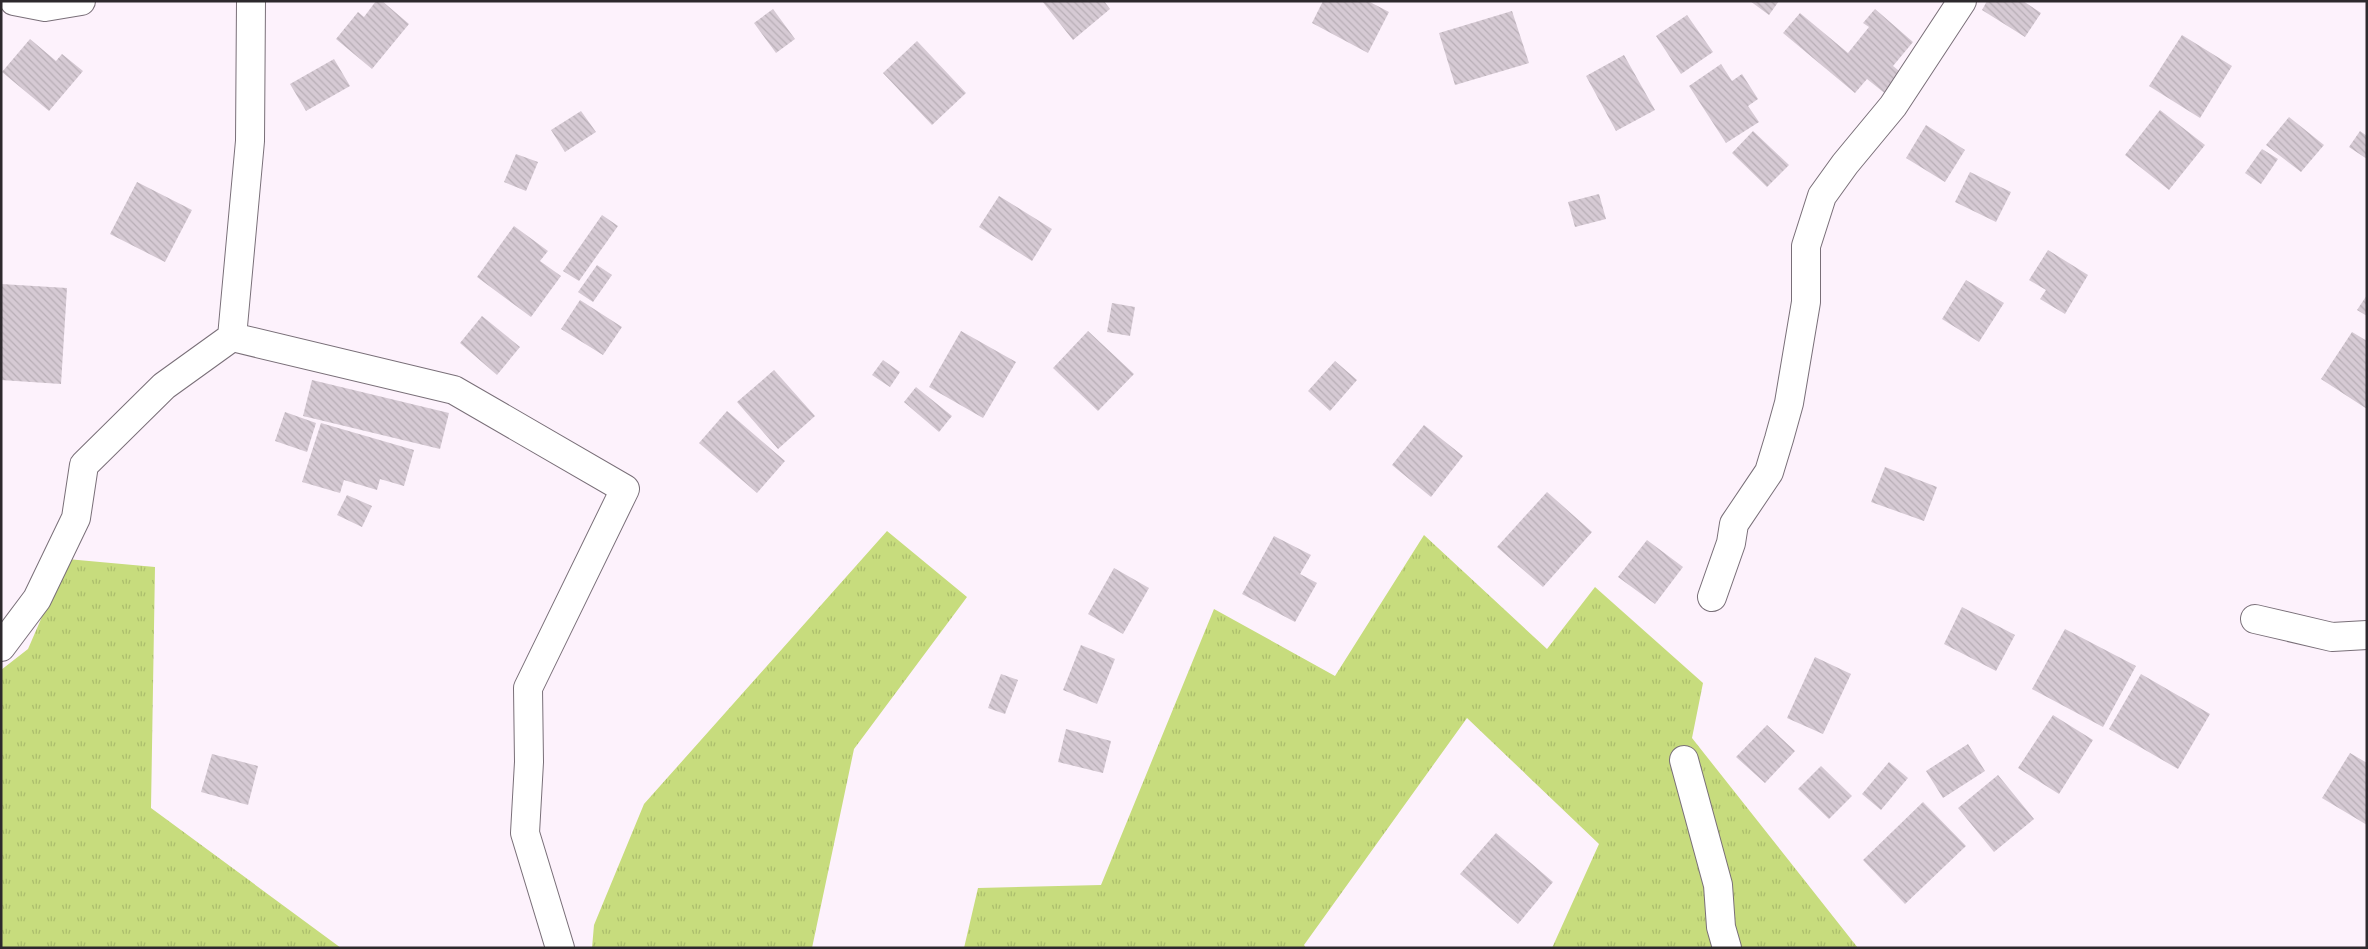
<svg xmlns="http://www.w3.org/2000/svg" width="2368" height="949" font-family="'DM Sans',sans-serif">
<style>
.grass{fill:url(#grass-tufts)}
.building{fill:url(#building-back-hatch)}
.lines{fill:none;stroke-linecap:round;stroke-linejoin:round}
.minor-casing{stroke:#796f78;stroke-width:30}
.minor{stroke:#fff;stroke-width:28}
</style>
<defs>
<pattern id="grass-tufts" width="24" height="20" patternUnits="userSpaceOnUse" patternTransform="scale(1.25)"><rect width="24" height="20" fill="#c7dc7d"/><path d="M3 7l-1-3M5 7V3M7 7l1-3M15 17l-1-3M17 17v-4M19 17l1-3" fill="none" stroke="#abbd6c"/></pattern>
<pattern id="building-back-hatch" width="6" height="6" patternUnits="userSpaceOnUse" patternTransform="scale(1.25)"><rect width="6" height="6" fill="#d6cad4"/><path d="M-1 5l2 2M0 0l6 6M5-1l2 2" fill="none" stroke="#b8aeb6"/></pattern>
</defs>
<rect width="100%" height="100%" fill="#fdf2fc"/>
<path class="grass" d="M887 531 967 597 854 749 812 948H592L594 925 644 804Z
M1424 535 1547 649 1595 587 1703 683 1692 738 1858 948H1552L1599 844 1467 718 1304 945 1306 948H964L978 888 1101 885 1214 609 1335 676Z
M67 559 155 567 151 808 341 948H1V670L28 649Z"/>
<path class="building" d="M376 1H382L409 24 372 69 336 39 358 12 364 17Z
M1042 1H1104L1110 9 1073 40Z
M1323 1H1368L1389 12 1368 53 1312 23Z
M1750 1H1779L1769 15Z
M1987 1H2023L2041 13 2025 37 1982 10Z
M773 9 795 39 776 53 754 23Z
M1875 9 1913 42 1893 66 1904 75 1887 95 1867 79 1855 93 1783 33 1800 13 1848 53 1869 27 1863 23Z
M1512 11 1529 63 1455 85 1439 33Z
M1687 15 1713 52 1681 74 1656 36Z
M2182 35 2232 66 2200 118 2149 86Z
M30 39 56 61 62 54 83 71 49 111 2 72Z
M917 41 966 93 932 125 883 73Z
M1624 55 1655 110 1616 131 1586 76Z
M334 59 350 86 306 111 290 84Z
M1721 64 1732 81 1742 74 1758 99 1748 106 1759 122 1726 143 1689 86Z
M2160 110 2205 145 2169 190 2125 155Z
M581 111 596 132 565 152 551 130Z
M2289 117 2324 145 2301 172 2266 145Z
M1926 125 1965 150 1945 182 1906 158Z
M1753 131 1789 165 1767 187 1732 153Z
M2360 131 2367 136V159L2349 147Z
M2262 149 2278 159 2261 184 2245 173Z
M516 154 538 162 526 191 504 182Z
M1970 172 2011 192 1996 222 1955 202Z
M137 182 192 210 165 262 110 234Z
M1599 194 1606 219 1575 227 1568 202Z
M999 196 1052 229 1032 261 979 227Z
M602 215 618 226 579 281 563 271Z
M514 226 548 251 540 261 561 276 531 317 477 277Z
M2048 250 2088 275 2065 314 2040 299 2046 290 2029 280Z
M597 265 612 275 593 302 578 292Z
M1966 280 2004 303 1979 342 1942 319Z
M1 284 67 288 61 384 1 380Z
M2367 295V316L2357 310Z
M580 300 622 327 603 355 561 329Z
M1112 303 1135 307 1130 336 1107 332Z
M482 316 520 347 497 375 460 343Z
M961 331 1016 362 983 418 929 387Z
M1088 331 1134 374 1098 411 1053 368Z
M2352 332 2367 341V409L2321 379Z
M883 360 900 372 890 387 872 375Z
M1335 361 1357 380 1330 411 1308 391Z
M774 370 815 416 778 449 737 402Z
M312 380 449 413 440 449 303 416Z
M916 387 952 416 939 432 904 402Z
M727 411 785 461 757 493 699 443Z
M285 412 316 423 307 452 275 441Z
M321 423 414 450 404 486 380 479 377 490 344 480 340 493 302 482Z
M1424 425 1463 456 1431 497 1392 465Z
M1885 467 1937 487 1924 521 1871 502Z
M1547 492 1592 532 1543 587 1497 547Z
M347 495 372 506 362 527 337 515Z
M1274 536 1311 555 1300 574 1317 583 1295 622 1242 594Z
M1647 540 1683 567 1655 604 1618 577Z
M1114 568 1149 588 1123 634 1088 614Z
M1962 607 2015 635 1996 671 1944 644Z
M2065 629 2136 666 2103 727 2032 689Z
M1081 645 1115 659 1097 704 1063 690Z
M1815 657 1851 674 1823 734 1787 718Z
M1001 674 1018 680 1005 714 988 708Z
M2141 674 2210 714 2178 769 2109 729Z
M2053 715 2093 740 2059 794 2018 768Z
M1767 725 1795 751 1765 783 1736 757Z
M1066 729 1111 741 1103 773 1058 762Z
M1968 744 1985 771 1943 798 1926 771Z
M2350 753 2367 763V825L2322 798Z
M212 754 258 766 248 805 201 792Z
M1889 762 1908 778 1881 810 1862 794Z
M1821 766 1852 796 1829 819 1798 789Z
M1998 775 2034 819 1994 852 1958 808Z
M1923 802 1966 846 1905 904 1863 860Z
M1496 833 1553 882 1518 924 1460 874Z"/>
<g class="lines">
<defs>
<path id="minor" d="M14 1 45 7 81 1
M232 337 454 390 625 489 528 688 529 762 525 833 560 948
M1712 597 1731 543 1734 524 1769 472 1779 439 1789 403 1806 302V246L1822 196 1845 164 1893 106 1962 1
M2255 619 2332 637 2367 635
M1 647 37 599 76 518 84 465 164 386 232 337 250 141 251 1
M1684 760 1718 885 1721 927 1727 948"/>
</defs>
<use href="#minor" class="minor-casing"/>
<use href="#minor" class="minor"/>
</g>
<rect width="2368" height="949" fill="none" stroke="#2d292d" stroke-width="5"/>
</svg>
